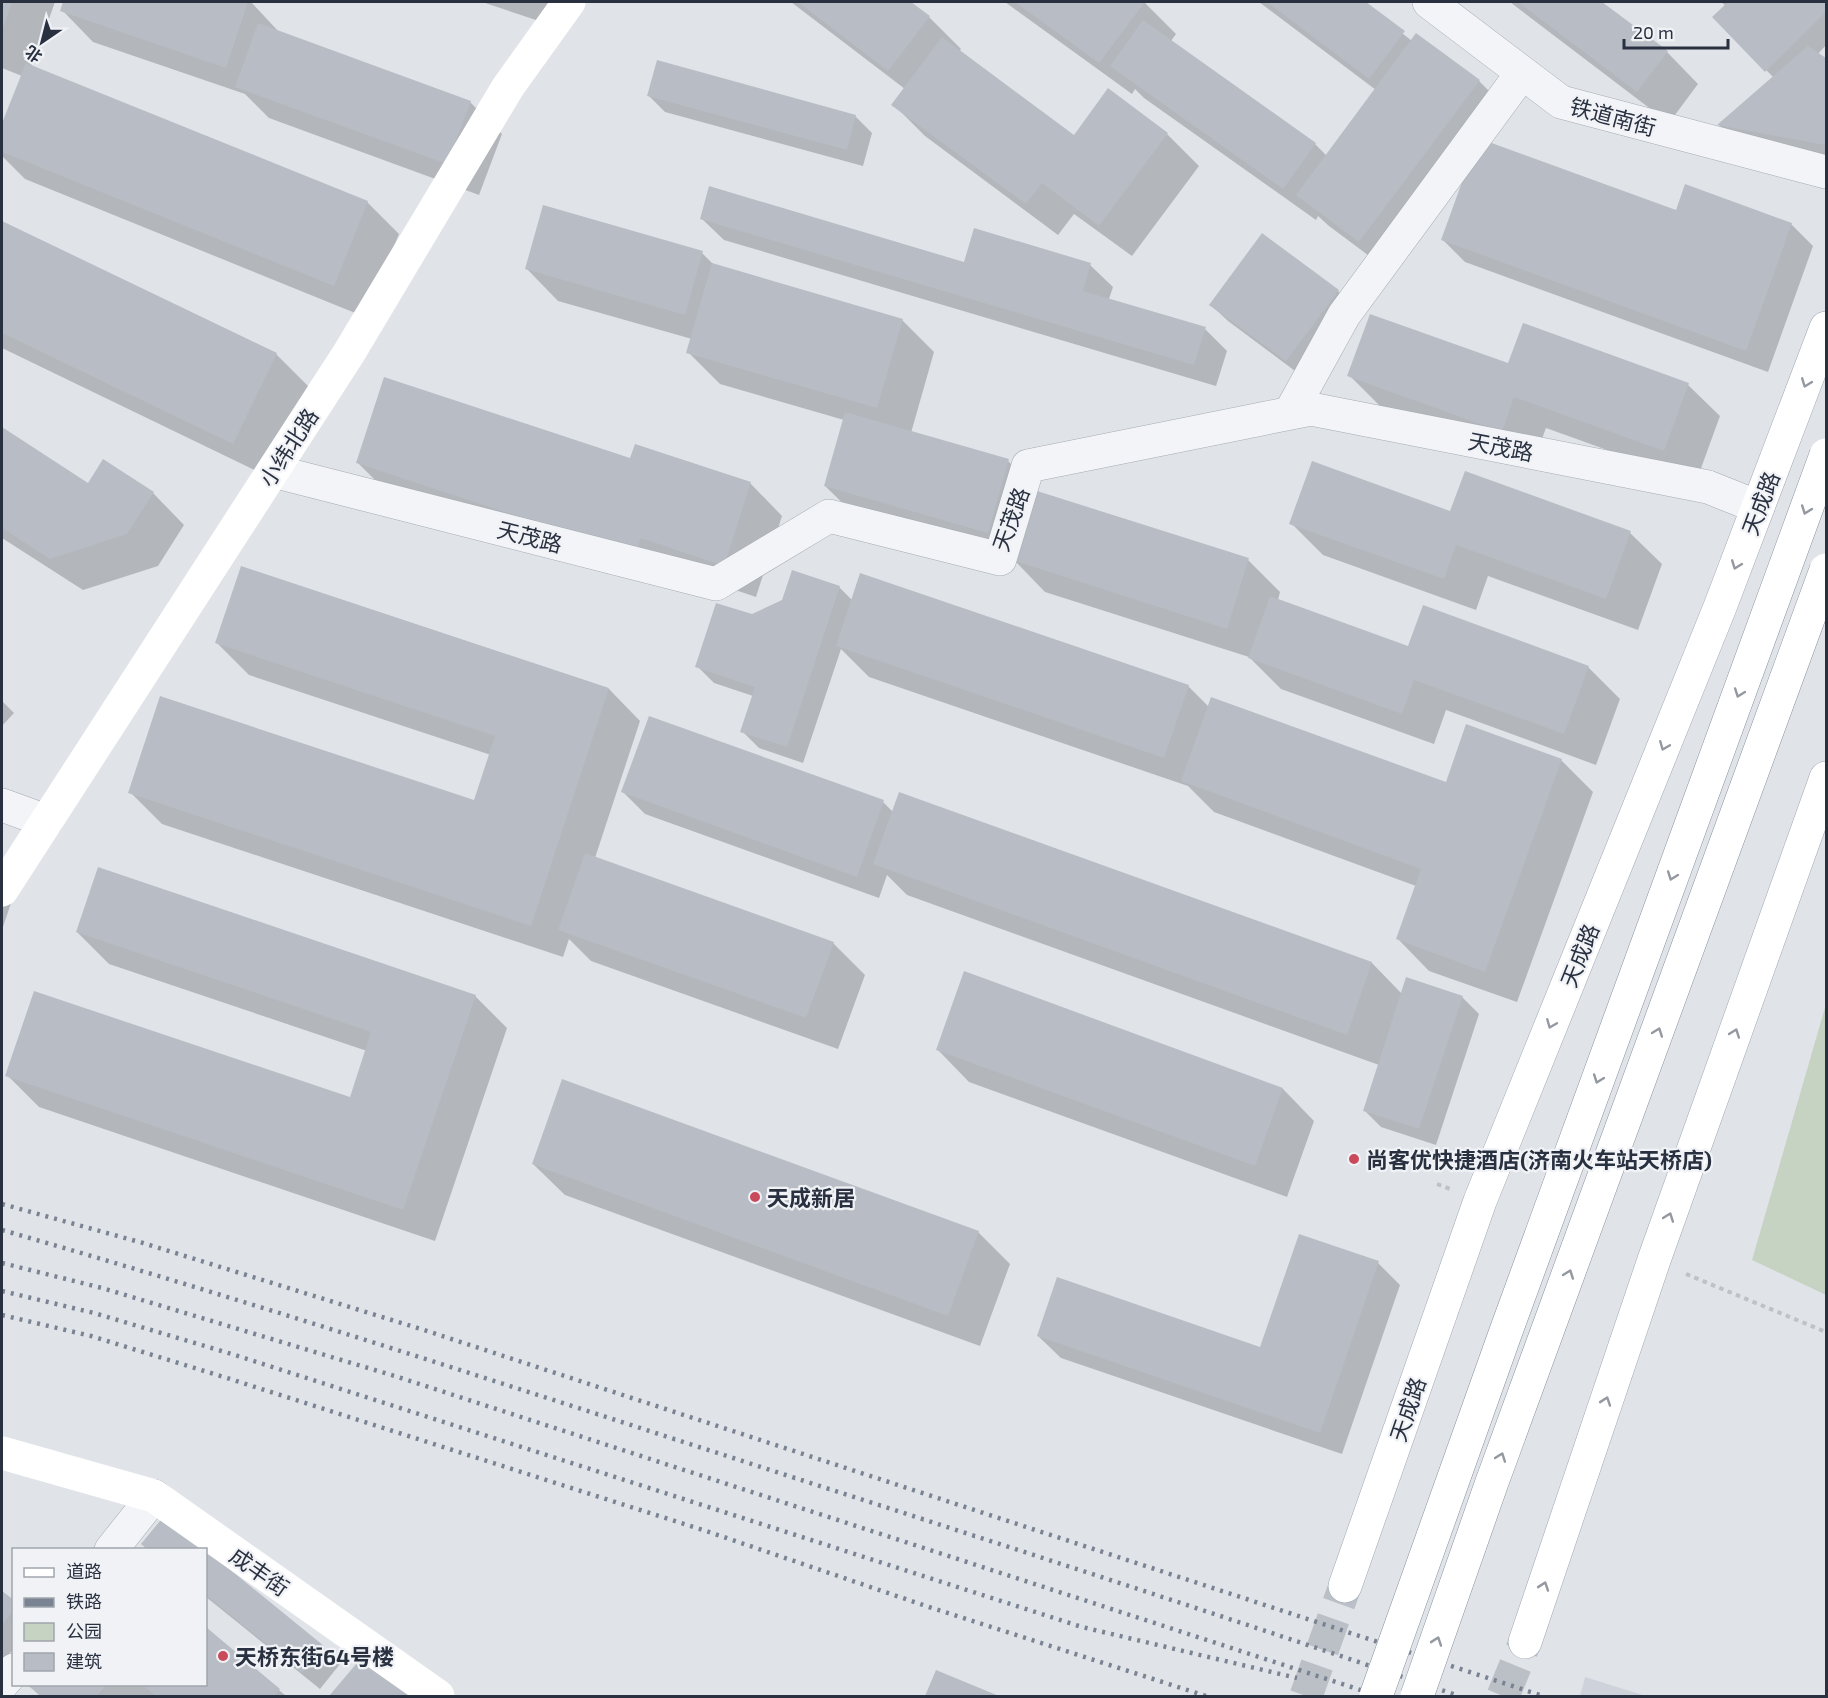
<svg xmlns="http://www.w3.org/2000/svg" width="1828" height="1698" font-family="'Exo 2','Noto Sans SC',sans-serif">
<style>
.built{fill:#ced3db}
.green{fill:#c6d2c2}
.shadow{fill:#0003}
.building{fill:#b8bdc5}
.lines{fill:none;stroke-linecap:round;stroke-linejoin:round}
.primary-tunnel{stroke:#bbc0c7;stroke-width:33;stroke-dasharray:33 16;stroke-linecap:butt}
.street-casing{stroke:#a5abb3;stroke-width:34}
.primary-casing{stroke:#a0a8b4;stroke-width:34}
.path{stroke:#bec1c7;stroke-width:4;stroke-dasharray:4.5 4.5;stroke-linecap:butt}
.street{stroke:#f3f4f7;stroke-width:33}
.secondary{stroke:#fff;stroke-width:33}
.primary{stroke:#fff;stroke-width:33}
.rail{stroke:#7a8392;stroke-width:4.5;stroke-dasharray:3 6;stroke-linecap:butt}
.highway-bridge-casing{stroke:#88919f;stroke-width:34;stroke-linecap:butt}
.highway-bridge{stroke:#fff;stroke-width:33}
.oneway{stroke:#9498a0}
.poi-dot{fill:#c94a5b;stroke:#f0f2f6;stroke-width:2}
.labels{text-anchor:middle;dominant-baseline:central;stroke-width:4.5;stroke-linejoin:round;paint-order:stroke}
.street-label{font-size:22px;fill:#293140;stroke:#f0f2f6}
.poi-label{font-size:22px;font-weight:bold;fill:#293140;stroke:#f0f2f6;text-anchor:start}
</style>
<rect width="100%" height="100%" fill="#e0e4e9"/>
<path class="built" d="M1585 1677 1646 1696H1580Z"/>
<path class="green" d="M1826 1004V1295L1752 1260Z"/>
<path class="shadow" d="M2 2H55L32 67 367 202 399 234 365 317 25 179 2 156V127L22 76 2 68Z
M65 2H251L280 33 470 102 502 134 479 195 269 118 245 94 93 42 62 10Z
M482 2H552L545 23Z
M791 2H909L929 17 961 49 959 52 1074 137 1109 90 1167 134 1199 166 1132 256 1074 214 1058 235 925 136 893 104 905 89Z
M1005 2H1144L1176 34 1171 41 1315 144 1327 156 1376 90 1259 2H1363L1412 41 1417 35 1479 81 1511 113 1488 144 1676 212 1791 224 1813 246 1768 372 1465 262 1442 239 1466 174 1392 273 1329 226 1318 216 1316 220 1144 98 1135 89 1132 94Z
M1510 2H1600L1667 52 1698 84 1669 123Z
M1721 2H1826V45L1818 54 1826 60V158L1735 141 1719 125 1774 78 1714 17 1726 6Z
M648 95 855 116 872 133 863 166 665 112Z
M701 218 965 263 1090 265 1113 287 1109 299 1205 329 1227 351 1216 386 724 240Z
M2 222 276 354 308 386 265 475 2 348Z
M702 253 714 265 902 320 934 352 911 433 1008 461 1040 493 1248 560 1280 592 1278 600 1409 648 1588 667 1620 699 1596 765 1446 710 1434 744 1281 689 1249 657 1045 592 1016 562 857 517 825 486 844 420 720 384 688 352 692 339 558 301 527 269Z
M1338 291 1354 307 1303 377 1228 321 1211 305Z
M1509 365 1688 385 1720 416 1696 482 1546 428 1533 463 1381 407 1349 375Z
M2 429 88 485 153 493 184 525 158 566 83 590 2 538Z
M636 446 751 484 782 516 756 597 673 569 390 495 358 463 631 460Z
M1451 513 1630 533 1662 564 1638 630 1488 576 1476 610 1323 555 1291 523Z
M839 587 853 601 1188 686 1209 707 1447 783 1561 760 1593 792 1517 1002 1429 971 1398 939 1416 886 1214 812 1188 786 869 677 841 649 803 763 759 748 742 731 753 696 714 683 697 666 752 616Z
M217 643 609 689 640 721 595 858 833 943 865 975 838 1049 591 961 569 939 563 957 162 824 130 792 475 802 491 755 249 675Z
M2 701 14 713 2 726Z
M623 792 883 802 893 812 900 794 1372 963 1402 994 1462 997 1479 1014 1436 1145 1381 1127 1364 1110 1379 1065 907 895 887 875 879 898 645 814Z
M2 894 11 903 2 930Z
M77 932 475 996 507 1028 435 1241 39 1107 7 1075 351 1099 367 1051 109 964Z
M938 1050 1283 1089 1314 1121 1287 1197 969 1082Z
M533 1164 978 1232 1010 1264 980 1346 565 1195Z
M1378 1263 1400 1285 1342 1454 1061 1358 1038 1336 1261 1349Z
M206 1552 323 1647 340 1664 320 1689 206 1597Z
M2 1592 14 1602V1648L2 1663Z
M206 1629 286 1696H40L28 1684H206Z
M368 1652 421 1696H331Z
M937 1672 996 1696H927Z"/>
<path class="building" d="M2 2H12L2 31Z
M63 2H248L226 68 60 11Z
M798 2H911L930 16 888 71Z
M1015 2H1145L1099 63Z
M1267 2H1366L1405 31 1369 79Z
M1518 2H1602L1668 51 1637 92Z
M1728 2H1826V12L1765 72 1712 17Z
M1143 20 1316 143 1283 189 1110 66Z
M258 23 471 101 447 164 235 87Z
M1416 33 1480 80 1359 242 1296 195Z
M942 37 1074 135 1108 88 1168 133 1099 226 1042 183 1026 204 891 105Z
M1808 46 1826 58V138L1825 145 1717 125Z
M657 60 856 115 847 150 647 96Z
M26 63 368 201 334 286 2 152V123Z
M1478 138 1676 210 1685 184 1792 223 1746 351 1441 240Z
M709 186 964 262 974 228 1091 263 1083 291 1206 327 1194 365 700 219Z
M543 205 703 251 685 315 525 269Z
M2 221 277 353 233 444 2 333Z
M1262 233 1339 290 1286 361 1209 305Z
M712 263 903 319 877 408 686 353Z
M1370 314 1508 363 1523 323 1689 383 1664 451 1514 397 1502 432 1347 376Z
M384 377 630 458 635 444 751 482 724 566 641 538 635 555 356 463Z
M845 412 1009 459 988 533 824 486Z
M2 427 88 483 103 459 154 492 127 534 50 559 2 528Z
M1312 461 1450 511 1465 471 1631 531 1606 599 1456 545 1444 579 1289 524Z
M1034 490 1249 558 1227 629 1012 560Z
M241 566 609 688 531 926 128 793 160 696 474 800 495 736 215 643Z
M792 570 840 586 787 747 740 732 755 687 695 667 716 603 752 614 782 600Z
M860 573 1189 685 1164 758 836 646Z
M1270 596 1408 646 1423 605 1589 666 1564 734 1414 680 1402 714 1248 658Z
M1211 697 1446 782 1466 724 1562 759 1485 972 1396 939 1421 869 1181 781Z
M649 716 884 800 857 877 621 792Z
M899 792 1372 962 1347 1035 873 864Z
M585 853 834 942 806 1018 558 930Z
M98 867 476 995 403 1210 5 1076 34 991 350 1097 371 1032 76 932Z
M964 971 1283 1088 1255 1166 936 1050Z
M1406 977 1463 996 1419 1129 1363 1111Z
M562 1079 979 1231 948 1316 532 1164Z
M1299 1234 1379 1261 1320 1433 1037 1336 1057 1277 1260 1347Z
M164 1516 205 1550H148L141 1544Z
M206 1550 324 1646 302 1673 206 1595Z
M2 1591 14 1600V1610L2 1625Z
M206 1627 280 1689 274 1696H156L141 1684H206Z
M368 1650 424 1696H329Z
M936 1670 999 1696H925Z
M26 1684H107L97 1696H41Z"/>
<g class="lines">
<path class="primary-tunnel" d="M1306 1696 1345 1586
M1503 1696 1525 1642"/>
<defs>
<path id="street" d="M1429 2 1561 102 1826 172
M1290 413 1344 315 1522 73
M273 471 716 584 829 516 1000 559 1028 466 1311 409 1708 487 1758 507
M2 805 46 821
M111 1550 154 1496
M2 1684 14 1670"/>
<path id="primary" d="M1345 1586 1480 1201 1720 607 1826 328
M1525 1642 1654 1260 1826 778"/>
</defs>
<use href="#street" class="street-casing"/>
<use href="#primary" class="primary-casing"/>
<path class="path" d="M1437 1184 1450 1189
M1686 1274 1826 1332"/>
<use href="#street" class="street"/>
<path class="secondary" d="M2 890 349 353 508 87 569 2
M2 1453 154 1496 438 1696"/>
<use href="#primary" class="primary"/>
<path class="rail" d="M2 1204 143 1243 424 1330 1543 1696
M2 1230C236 1297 467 1372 699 1447 953 1529 1207 1610 1459 1696
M2 1263 102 1288 398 1377 1379 1696
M2 1291 94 1313 235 1355 1082 1627 1297 1678
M2 1315 91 1336 227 1378 706 1531 929 1607 1206 1696"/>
<defs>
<path id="highway-bridge" d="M1376 1696 1505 1334 1826 455
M1417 1696 1492 1482 1826 570"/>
</defs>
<use href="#highway-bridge" class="highway-bridge-casing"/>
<use href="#highway-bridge" class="highway-bridge"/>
</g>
<defs><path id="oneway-chevron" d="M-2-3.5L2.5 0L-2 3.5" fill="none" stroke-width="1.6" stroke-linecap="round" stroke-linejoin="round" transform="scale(1.5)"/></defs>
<g class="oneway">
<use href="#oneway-chevron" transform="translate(1806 383) rotate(111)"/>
<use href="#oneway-chevron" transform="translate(1806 510) rotate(110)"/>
<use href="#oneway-chevron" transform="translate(1736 565) rotate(111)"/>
<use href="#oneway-chevron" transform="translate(1739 693) rotate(110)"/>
<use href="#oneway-chevron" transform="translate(1664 746) rotate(112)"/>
<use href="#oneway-chevron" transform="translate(1672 876) rotate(110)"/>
<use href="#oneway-chevron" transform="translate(1551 1024) rotate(112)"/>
<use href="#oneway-chevron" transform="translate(1658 1032) rotate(-70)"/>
<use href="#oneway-chevron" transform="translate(1735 1033) rotate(-70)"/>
<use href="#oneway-chevron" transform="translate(1598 1079) rotate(110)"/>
<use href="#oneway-chevron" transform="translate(1669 1217) rotate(-70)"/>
<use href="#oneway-chevron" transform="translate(1569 1274) rotate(-70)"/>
<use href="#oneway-chevron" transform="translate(1606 1401) rotate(-71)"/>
<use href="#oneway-chevron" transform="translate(1501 1457) rotate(-70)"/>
<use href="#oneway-chevron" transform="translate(1544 1586) rotate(-71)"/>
<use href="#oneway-chevron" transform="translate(1437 1641) rotate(-71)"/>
</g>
<g class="poi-dot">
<circle cx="1354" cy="1159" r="6"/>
<circle cx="755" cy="1197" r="6"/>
<circle cx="223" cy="1656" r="6"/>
</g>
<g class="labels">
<g class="street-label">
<text transform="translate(1613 116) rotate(15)">铁道南街</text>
<text transform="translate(1501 446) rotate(11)">天茂路</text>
<text transform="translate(288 447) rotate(-57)">小纬北路</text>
<text transform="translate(1760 503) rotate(-69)">天成路</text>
<text transform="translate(1010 519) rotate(-70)">天茂路</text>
<text transform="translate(530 536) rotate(14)">天茂路</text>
<text transform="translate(1579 955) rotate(-68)">天成路</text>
<text transform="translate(1407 1409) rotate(-71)">天成路</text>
<text transform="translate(260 1571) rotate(35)">成丰街</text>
</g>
<g class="poi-label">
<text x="1366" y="1159">尚客优快捷酒店(济南火车站天桥店)</text>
<text x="767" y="1197">天成新居</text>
<text x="235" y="1656">天桥东街64号楼</text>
</g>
</g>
<rect width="1828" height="1698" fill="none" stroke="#293140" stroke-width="6"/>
<rect x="12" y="1548" width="195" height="138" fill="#f0f2f6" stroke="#a0a5ad" stroke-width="1.5"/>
<rect x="24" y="1568" width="30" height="9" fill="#ffffff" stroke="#a0a5ad" stroke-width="1.5"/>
<text x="66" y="1578" font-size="18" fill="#293140">道路</text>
<rect x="24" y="1598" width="30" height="9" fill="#7a8392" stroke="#a0a5ad" stroke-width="1.5"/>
<text x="66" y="1608" font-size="18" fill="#293140">铁路</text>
<rect x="24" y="1623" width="30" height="18" fill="#c6d2c2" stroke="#a0a5ad" stroke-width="1.5"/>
<text x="66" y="1638" font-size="18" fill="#293140">公园</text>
<rect x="24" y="1653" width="30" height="18" fill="#b8bdc5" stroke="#a0a5ad" stroke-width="1.5"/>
<text x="66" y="1668" font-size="18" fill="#293140">建筑</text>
<g transform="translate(42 42) rotate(215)" stroke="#f0f2f6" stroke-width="4.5" paint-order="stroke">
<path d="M0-4.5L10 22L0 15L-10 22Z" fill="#293140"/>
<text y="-9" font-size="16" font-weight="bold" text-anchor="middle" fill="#293140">北</text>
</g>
<path d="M1624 39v9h104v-9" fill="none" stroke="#293140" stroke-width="3"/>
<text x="1633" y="39" font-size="18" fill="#293140" stroke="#f0f2f6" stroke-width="4.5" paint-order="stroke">20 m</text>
</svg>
